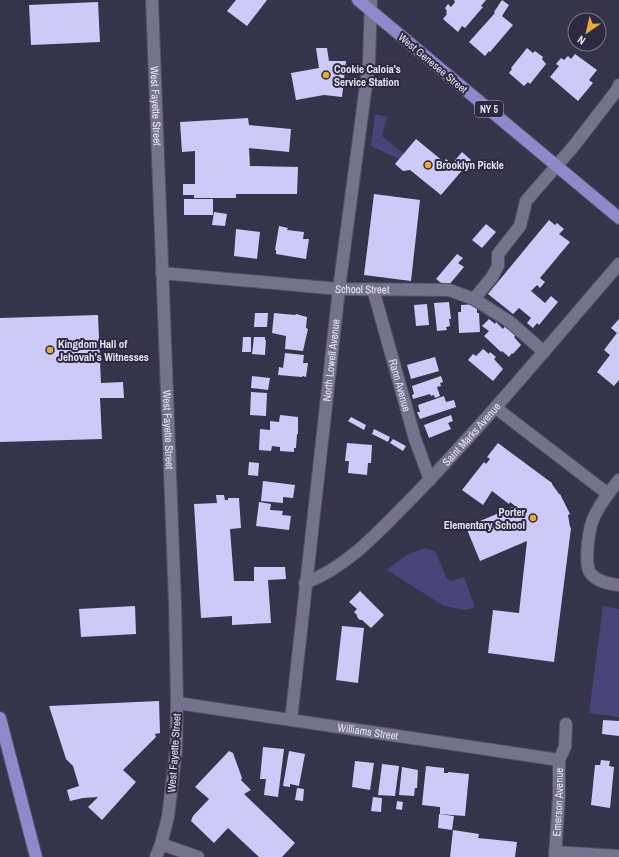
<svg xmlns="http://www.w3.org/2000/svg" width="619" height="857" font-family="'Archivo Narrow',sans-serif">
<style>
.green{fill:#4a4379}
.building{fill:#cdcaf8}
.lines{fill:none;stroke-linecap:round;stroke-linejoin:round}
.minor-casing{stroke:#515063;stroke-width:14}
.major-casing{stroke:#515063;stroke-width:14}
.minor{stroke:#74728c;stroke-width:12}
.major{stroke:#8f88ca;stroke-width:12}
.poi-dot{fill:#e9aa38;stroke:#2c2940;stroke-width:1.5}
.labels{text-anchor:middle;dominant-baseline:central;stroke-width:4;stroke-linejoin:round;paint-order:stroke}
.shield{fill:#2c2940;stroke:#aeadbe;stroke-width:1}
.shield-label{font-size:10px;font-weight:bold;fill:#e6e5f4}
.street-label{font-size:11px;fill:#e6e5f4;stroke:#2c2940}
.poi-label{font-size:11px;font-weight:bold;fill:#e6e5f4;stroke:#2c2940;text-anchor:start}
</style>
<rect width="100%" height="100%" fill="#36344b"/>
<path class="green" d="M375 114 387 117 382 136 404 154 399 159 371 146Z
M425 548 435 551 447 579 452 581 464 577 475 607 466 610 444 606 387 570 406 555Z
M603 606 619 609V717L589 713Z"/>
<path class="building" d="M236 0H267L247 26 227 11Z
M454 0H486L481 6 483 7 465 28 462 26 458 32 443 19 447 14 446 13 447 11 445 8 448 4 451 7 455 2Z
M502 0 509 5 502 16 513 25 490 52 489 51 485 56 469 42 495 13 494 12Z
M98 2 100 42 31 45 29 5Z
M316 48H327L329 61H346L342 97 324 95 296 100 291 73 319 68Z
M527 48 533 53 535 51 543 57 542 59 546 64 530 84 528 82 524 86 509 73 512 69 511 68Z
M575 54 597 70 589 80 593 83 578 101 550 77 559 66 556 64 561 58 564 60 568 56 571 59Z
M248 118 249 125 291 129 289 152 249 148 250 166 298 167 297 194H236V198H194V195H183V184H195V151L182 152 180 122Z
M416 139 444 162 446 159 452 164 462 152 471 160 441 195 410 170 403 171 395 164Z
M374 194 420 200 411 281 364 275Z
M184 199H213V215H184Z
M214 212 227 214 225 226 212 225Z
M549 220 555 225 557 223 564 229 559 234 570 242 540 278 545 282 540 288 537 285 531 291 545 303 551 296 558 302 539 325 537 323 533 328 527 323 531 318 519 308 513 314 488 294Z
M486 224 496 232 482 248 472 240Z
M279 226 288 228 287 230 304 232 303 239H309L306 259 276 254V250H275Z
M236 229 260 232 257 259 234 256Z
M457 254 463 258 458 263 464 267 448 286 445 284 444 285 436 279Z
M449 302 451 319H449L450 326 446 327 447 330 437 331 434 303Z
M427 304 429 325 416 326 414 305Z
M477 304V313H479L480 332 459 333 458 312H461V305Z
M255 313H268L267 327H254Z
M274 313 295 315 296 314 307 317 306 328 308 329 303 351 285 349 286 336 272 333Z
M98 315 101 383 123 382 124 398H100L102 439 0 442V318Z
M489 319 495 324 496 322 503 329 505 326 516 335 514 337 521 345 513 354 512 353 509 357 502 351 501 352 484 336 489 331 482 326Z
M619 319V380L614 386 597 372 610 355 604 350 617 333 611 328Z
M243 337H251V352H242Z
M254 337H265V340H266L265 355 252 354Z
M483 349 489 354 490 352 496 357 494 359 503 369 493 381 468 360 473 354 476 356Z
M285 353 304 355 303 363H308L306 377 303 376 302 377 278 375 279 367 283 368Z
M435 357 439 371 411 379 407 365Z
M252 376 270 378 268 390 251 388Z
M441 376 443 382 440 383 441 386 437 387 440 396 435 398 434 395 431 396 430 394 413 399 412 395 414 394 412 386Z
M251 392 267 393 266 416 250 415Z
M444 396 446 402 454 400 456 407 420 419 417 412H420L418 405Z
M280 415 298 417V434H297L296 448H294V452L280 451V447L272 446 271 451 259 450 260 429 270 430V421L279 422Z
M451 415 453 421 448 423 451 429 429 438 424 425Z
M351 417 366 425 364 430 348 421Z
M374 429 390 437 388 442 372 434Z
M393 439 406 446 403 451 390 443Z
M347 443 372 445 371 463H368L367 475 348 473 349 461H345Z
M498 443 552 483V484L559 494H560L570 514 568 515 570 527 571 528 554 662 488 653 493 610 519 613 527 541 480 561 466 527 515 506 510 502 509 504 492 491 483 505 462 490 484 462 486 464 490 459 487 457Z
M249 462 259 463 258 476 248 475Z
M263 481 295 485 293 498 283 497V503L261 501Z
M216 495H224L225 500H228V498H239L241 528 230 529 234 581H254V567H285L286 579 268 580 271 623 232 625V616L201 618 194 504 217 503Z
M259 502 271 504 270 510 283 511 282 515 291 516 289 530 256 526Z
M360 591 384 615 371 628 362 620H360L357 617V615L354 612 357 609 349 602Z
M135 606 136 634 81 637 79 609Z
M342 626 364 628 358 683 336 680Z
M159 701 160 733 155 734 156 737 123 770 136 782 102 820 88 807 98 797 83 798 70 801 67 790 79 786 73 766 66 759 49 706Z
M603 720 619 721V736L602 734Z
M263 747 284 749 278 797 264 795 266 779H260Z
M229 751 233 753 242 778 241 780 251 790 244 794 295 843 282 857H259L228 828 214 843 191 821 193 816 209 799 195 787Z
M289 751 305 754 299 786 290 784V787L283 786Z
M601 760 610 761 609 766 614 767 610 808 591 805 595 765H600Z
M355 761 374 763 370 790 352 787Z
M382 764 399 766 395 796 378 795Z
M426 766 444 768V773H448V772L469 774 465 816 440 814V807L422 805Z
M402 767 418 770 417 788H415L414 796 399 795Z
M297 788 304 789 303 801 295 800Z
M373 797 382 798 381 812 371 811Z
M397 801 403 802 402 810 396 809Z
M439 814 454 816 452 830 438 828Z
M453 830 479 834 478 838 517 842 515 857H450Z"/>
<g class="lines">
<defs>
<g id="minor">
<path id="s1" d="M152 0 175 603 177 703 176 751 168 817 161 844 156 857"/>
<path id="s2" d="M162 273 339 289 449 290 474 299 510 322 544 352"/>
<path id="s3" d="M373 289 415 439 430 480"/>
<path d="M474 299 492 277 498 266V254L520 226 526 201 573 147 617 90 619 85"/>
<path d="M496 408 608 494"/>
<path d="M619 480C610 491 601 502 595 515 589 525 583 566 591 574 598 582 609 584 619 585"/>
<path id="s4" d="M305 583C348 567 379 531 411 499 484 424 551 343 619 264"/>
<path id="s5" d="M177 703 559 760"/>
<path id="s6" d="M291 720 339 289 369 62 371 0"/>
<path d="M161 844 198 857"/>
<path d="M555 852 619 856"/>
<path id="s7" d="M555 857 559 796V760L565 747 566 724"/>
</g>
<path id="major" d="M358 0 619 218
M0 718 36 857"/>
</defs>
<use href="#minor" class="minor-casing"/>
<use href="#major" class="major-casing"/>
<use href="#minor" class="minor"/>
<use href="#major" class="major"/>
</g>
<g class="poi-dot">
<circle cx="326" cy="75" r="4"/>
<circle cx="428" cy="165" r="4"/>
<circle cx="50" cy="350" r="4"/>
<circle cx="533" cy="518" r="4"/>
</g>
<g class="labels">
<rect class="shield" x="475" y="101" width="28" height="16" rx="3"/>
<g class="shield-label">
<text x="489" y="109">NY 5</text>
</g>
<g class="street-label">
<text transform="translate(433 63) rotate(40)">West Genesee Street</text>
<text stroke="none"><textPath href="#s1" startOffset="106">West Fayette Street</textPath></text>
<text stroke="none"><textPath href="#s2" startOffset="201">School Street</textPath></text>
<text stroke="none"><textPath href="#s6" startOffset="362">North Lowell Avenue</textPath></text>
<text stroke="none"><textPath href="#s3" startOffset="100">Rann Avenue</textPath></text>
<text stroke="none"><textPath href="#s1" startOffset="430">West Fayette Street</textPath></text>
<text stroke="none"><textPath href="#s4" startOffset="225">Saint Marks Avenue</textPath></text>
<text stroke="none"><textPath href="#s5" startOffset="193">Williams Street</textPath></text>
<text transform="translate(174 753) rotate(-86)">West Fayette Street</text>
<text stroke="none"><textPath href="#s7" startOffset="55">Emerson Avenue</textPath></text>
</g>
<g class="poi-label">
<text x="334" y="69">Cookie Caloia's<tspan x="334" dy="13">Service Station</tspan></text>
<text x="436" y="165">Brooklyn Pickle</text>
<text x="58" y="344">Kingdom Hall of<tspan x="58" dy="13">Jehovah’s Witnesses</tspan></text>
<text x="525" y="512" text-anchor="end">Porter<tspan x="525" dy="13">Elementary School</tspan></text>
</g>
</g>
<g transform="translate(587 32) rotate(214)"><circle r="19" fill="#2c2940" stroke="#767488"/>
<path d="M0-3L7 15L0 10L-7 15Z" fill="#e9aa38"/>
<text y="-6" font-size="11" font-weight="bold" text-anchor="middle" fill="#e6e5f4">N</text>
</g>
</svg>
